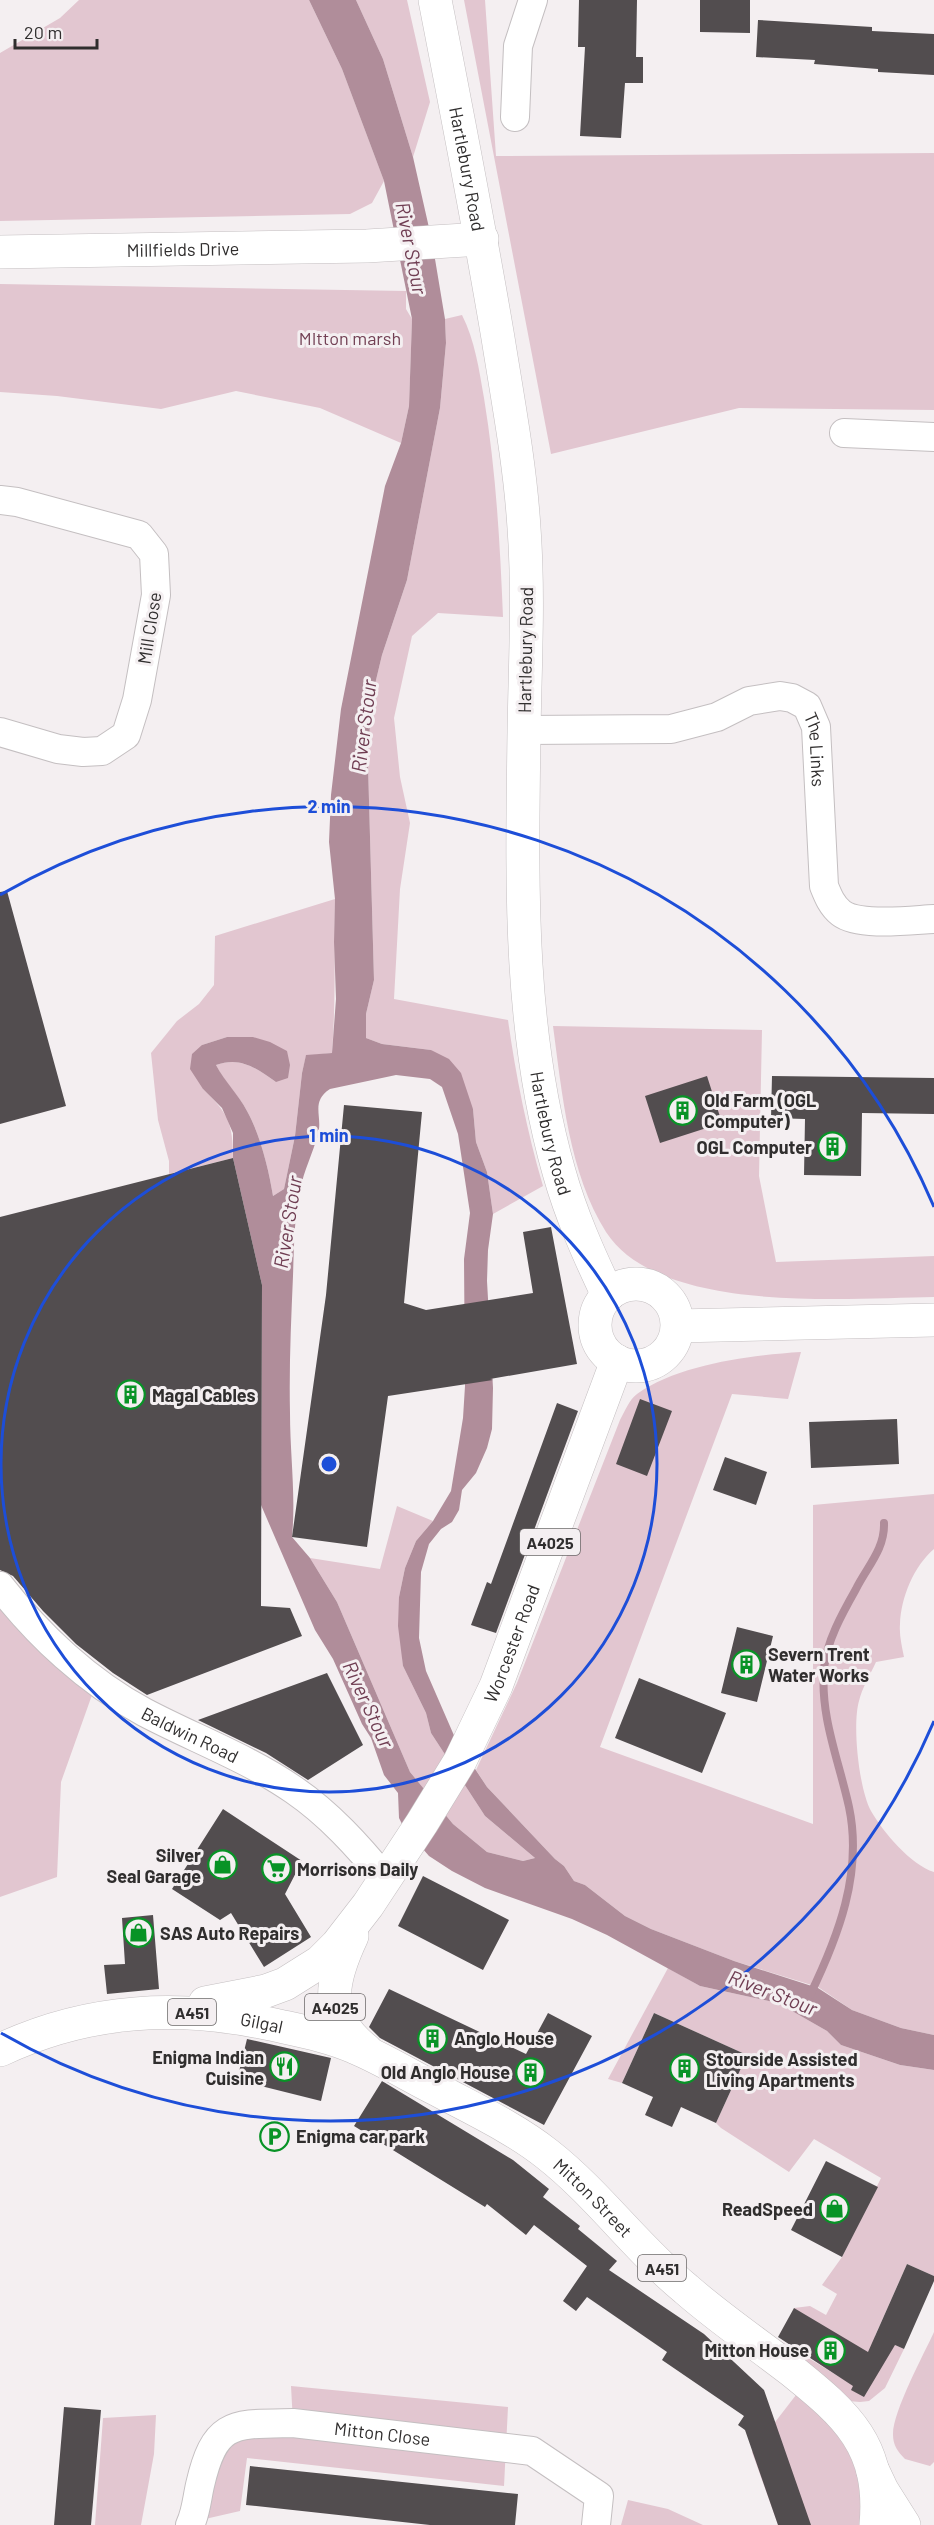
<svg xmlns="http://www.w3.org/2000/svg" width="934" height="2525" font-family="Barlow,sans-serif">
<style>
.green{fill:#e2c6d0}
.water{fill:#b08d9a;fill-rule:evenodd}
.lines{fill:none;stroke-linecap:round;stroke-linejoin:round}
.stream{stroke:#b08d9a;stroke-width:8}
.building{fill:#524d4f}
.minor-casing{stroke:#c4bfc1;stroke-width:30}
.tertiary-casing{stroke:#c4bfc1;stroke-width:34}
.secondary-casing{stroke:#c4bfc1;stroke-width:34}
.primary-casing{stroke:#c4bfc1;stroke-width:34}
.minor{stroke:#fff;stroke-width:28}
.tertiary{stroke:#fff;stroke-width:33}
.secondary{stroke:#fff;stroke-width:33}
.primary{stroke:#fff;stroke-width:33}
.ring{fill:none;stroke:#1d4ed8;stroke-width:3}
.labels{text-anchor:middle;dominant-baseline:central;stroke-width:6;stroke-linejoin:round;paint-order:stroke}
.shield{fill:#f4eff1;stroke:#6b6868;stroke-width:1.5}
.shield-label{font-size:16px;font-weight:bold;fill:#302e2e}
.street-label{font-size:18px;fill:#302e2e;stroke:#f4eff1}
.park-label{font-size:18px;fill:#724054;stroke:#f4eff1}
.poi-label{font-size:18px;font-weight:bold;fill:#302e2e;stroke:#f4eff1;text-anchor:start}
.water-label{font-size:20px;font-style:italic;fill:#6f3d52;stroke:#f4eff1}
.centre{fill:#1d4ed8;stroke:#f4eff1;stroke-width:3}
.ring-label{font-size:18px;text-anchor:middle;font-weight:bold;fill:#1d4ed8;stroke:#f4eff1;stroke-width:6;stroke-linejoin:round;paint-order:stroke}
</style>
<rect width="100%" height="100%" fill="#f4eff1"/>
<path class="green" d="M79 0H309L342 69 384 181 372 203 350 214 0 221V53L60 18Z
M356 0H407L430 102 413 157 383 59Z
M464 0H485L496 156 934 153V410L739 408 551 454Z
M0 284 406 291V309L412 319 410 378 409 406 401 443 320 408 236 391 161 409 57 396 0 392Z
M462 315C475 341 479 369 484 398 496 471 500 543 503 617L438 613 412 636 394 718 400 777 410 823 400 889 394 999 508 1020C516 1077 527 1131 543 1186L493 1214 487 1172 476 1142 473 1109 431 1050 382 1044 366 1038V1014L374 980 368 765 371 701 382 655 407 580 440 408 446 343 445 319Z
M335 899C334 951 336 1001 332 1053L306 1056 302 1073 295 1136 284 1189 273 1196C269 1170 260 1134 247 1111 238 1094 224 1082 216 1065 240 1056 256 1068 276 1082L253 1037H227L202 1045 203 1089C228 1113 233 1123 233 1158L169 1174V1161L158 1120 151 1053 177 1021 199 1004 214 985 215 936Z
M553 1026 762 1030 759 1176 776 1262 934 1256V1297C847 1298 660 1315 606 1232 569 1174 562 1093 553 1026Z
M801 1352 788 1399 732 1394 600 1747 813 1824V1505L934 1494V1549C914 1566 901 1597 900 1624 899 1635 902 1647 904 1657L876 1662C870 1675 862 1688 859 1701 852 1725 859 1789 871 1811 883 1832 911 1865 934 1872V2035L901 2028 852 2010 818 1987 734 1961 651 1929 625 1916 585 1885 574 1881 564 1866 555 1859 487 1787 476 1770 517 1683 620 1420C625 1411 629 1400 637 1394 679 1364 752 1355 801 1352Z
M397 1506 433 1521 416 1541 405 1568 399 1597 403 1666 426 1713 431 1733 485 1816 535 1858 523 1861 487 1852 453 1824 410 1772 337 1602 310 1558 380 1569Z
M0 1586 92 1695 61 1782 57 1877 0 1897Z
M668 1968 700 1986 778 2003 827 2031 841 2045 900 2065 934 2070V2276L907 2264 875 2336 904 2349 885 2388 869 2401 860 2402 848 2401 777 2345V2339L866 2393 794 2308 810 2306 826 2315 837 2294 822 2285 842 2257 881 2178 814 2139 789 2172 721 2128 716 2123 747 2055 654 2013 622 2083 608 2079Z
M934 2332V2462L930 2466 905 2459C898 2452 893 2445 893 2435 892 2413 924 2354 934 2332Z
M291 2386 508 2407 504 2486 247 2458 240 2511 192 2522 211 2447 293 2423Z
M796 2395C824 2417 850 2443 859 2479 863 2493 861 2510 862 2525H778L752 2452Z
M156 2415 154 2454 141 2525H95L103 2418Z
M628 2500 668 2509 703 2525H621Z"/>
<path class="water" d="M309 0H356L383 59 413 157 432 241 445 319 446 343 440 408 407 580 382 655 371 701 368 765 374 980 366 1014V1038L382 1044 431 1050 449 1059 461 1073 473 1109 476 1142 487 1172 493 1214 488 1250 487 1281 493 1388 492 1429 487 1448 476 1473 462 1490 459 1510 452 1522 441 1529 429 1544 421 1572 419 1638 426 1671 456 1740 487 1787 555 1859 564 1866 574 1881 585 1885 625 1916 651 1929 734 1961 818 1988 852 2010 901 2028 934 2035V2070L900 2065 841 2045 827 2031 778 2003 700 1986 607 1935 572 1919 485 1888 452 1871 429 1856 403 1826 399 1818 398 1793 384 1775 371 1738 362 1724 333 1659 315 1630 261 1505 262 1285 233 1158V1133L222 1108 203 1089 190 1069 192 1054 202 1045 227 1037H253L270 1042 287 1051 290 1065 288 1078 276 1082C256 1068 240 1056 216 1065 225 1082 238 1094 247 1111 260 1134 269 1170 273 1196L284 1189 295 1136 302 1073 306 1055 332 1053 336 999 334 942 335 899 329 842 331 795 341 709 385 486 401 443 409 406 412 319 384 181 342 69ZM396 1075 430 1079 442 1087 458 1134 470 1213 464 1259 465 1386 463 1418 451 1491 433 1521 416 1541 405 1568 399 1597 398 1626 403 1666 426 1713 431 1733 485 1816 535 1858 523 1861 487 1852 453 1824 410 1772 337 1602 310 1558 292 1537C296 1495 290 1455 290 1413 289 1368 291 1322 293 1276 294 1248 294 1218 300 1190 304 1170 313 1153 318 1134 323 1116 310 1102 330 1089Z"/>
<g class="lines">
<path class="stream" d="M810 1995C838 1937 863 1873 849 1807 839 1761 820 1717 824 1669 826 1642 843 1612 856 1589 867 1567 885 1549 884 1523"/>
</g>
<path class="building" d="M579 0H637L636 57H643V83H625L621 138 580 136 585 47H578Z
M700 0H750V33L700 32Z
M758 20 872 27V31L934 34V75L878 72V69L814 64 815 60 756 57Z
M7 891 66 1106 0 1124V892Z
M707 1076 722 1123 660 1143 645 1096Z
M772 1076 934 1078V1114L862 1113 861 1176 804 1175 805 1119 771 1118Z
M344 1105 422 1112 404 1303 426 1310 533 1293 523 1232 551 1227 577 1364 490 1379 493 1380 388 1396 367 1547 292 1537 326 1295Z
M233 1158 262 1285 261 1606 290 1608 302 1636 147 1695 113 1673 76 1644 43 1611 13 1576 0 1570V1217Z
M640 1399 672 1411 647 1476 616 1464Z
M557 1403 578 1411 496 1633 471 1625 487 1582 491 1584Z
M897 1419 899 1464 811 1468 809 1422Z
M725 1457 767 1472 756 1505 713 1490Z
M737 1627 773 1636 757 1702 721 1693Z
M327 1673 363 1745 308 1780 266 1753 198 1720Z
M639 1678 726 1713 702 1773 615 1738Z
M223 1809 302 1861 285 1894 311 1937 264 1967 231 1913 220 1920 172 1889Z
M423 1876 509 1920 483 1970 398 1926Z
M153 1915 159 1989 107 1994 104 1965 125 1964 122 1918Z
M389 1989 526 2054 548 2013 592 2036 544 2125 380 2038 369 2027Z
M654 2013 747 2055 716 2123 681 2107 672 2127 645 2115 653 2097 622 2083Z
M247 2039 331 2058 321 2101 237 2080Z
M382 2081 513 2160 549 2189 543 2197 580 2226 578 2229 617 2261 609 2270 704 2334 764 2390 811 2525H778L745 2430 738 2425 744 2416 662 2360 667 2352 587 2297 576 2311 563 2301 587 2266 534 2225 526 2235 487 2204 485 2207 354 2126Z
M826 2161 878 2187 842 2257 791 2230Z
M907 2264 934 2276V2281L904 2349 895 2345 864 2397 851 2390 853 2386 778 2337 794 2308 868 2352Z
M64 2407 101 2410 91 2525H54Z
M250 2466 518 2494 515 2525H430L246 2505Z"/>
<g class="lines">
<defs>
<g id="minor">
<path d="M515 117 518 46 533 0"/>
<path d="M844 433 934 437"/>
<path d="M0 500 17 502 139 535 154 554 156 595 137 700 126 735 102 751 83 752 58 749 0 732"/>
<path id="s1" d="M524 730 671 729 717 717 749 701 780 696 792 698 807 706 816 727 824 886C828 896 832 906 841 913 859 927 912 920 934 919"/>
<path id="s2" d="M0 1586C38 1635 88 1682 144 1712 193 1738 248 1758 294 1790 329 1814 358 1846 385 1879"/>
<path id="s3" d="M190 2525C196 2513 197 2498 200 2485 215 2420 233 2424 293 2423L532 2451 599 2496 596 2525"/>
</g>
<g id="tertiary">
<path id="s4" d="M0 252 367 246 482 239"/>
<path d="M873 2471 882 2490 904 2525"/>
</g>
<g id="secondary">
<path id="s5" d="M435 0C457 113 479 225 498 338 508 401 520 464 524 528 529 596 525 665 524 733 522 880 518 1029 559 1172 571 1215 589 1255 608 1295"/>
</g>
<g id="primary">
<circle cx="636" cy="1325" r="41"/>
<path d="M678 1326 934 1320"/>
<path d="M352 1936C331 1981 322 2016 366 2050"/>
<path id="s6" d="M205 2003 266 1991 285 1984 320 1962 337 1945 368 1905 422 1823 460 1761 496 1686 617 1361"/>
<path id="s7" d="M0 2050C89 2008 180 2004 275 2025 302 2031 329 2036 354 2047 383 2059 410 2076 438 2090 475 2110 514 2128 547 2154 598 2194 636 2248 686 2289 719 2318 756 2343 791 2370 847 2415 883 2446 876 2525"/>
</g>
</defs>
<use href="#minor" class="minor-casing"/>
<use href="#tertiary" class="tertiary-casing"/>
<use href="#secondary" class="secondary-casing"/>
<use href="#primary" class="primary-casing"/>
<use href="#minor" class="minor"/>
<use href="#tertiary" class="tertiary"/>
<use href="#secondary" class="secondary"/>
<use href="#primary" class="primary"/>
</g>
<g class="ring">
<circle cx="329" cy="1464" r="328"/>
<path d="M934 1721A657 657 0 0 1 1 2033M0 895A657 657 0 0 1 934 1207"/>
</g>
<defs>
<symbol id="building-ring" viewBox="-11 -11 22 22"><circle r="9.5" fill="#f4eff1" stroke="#089326" stroke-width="1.5"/><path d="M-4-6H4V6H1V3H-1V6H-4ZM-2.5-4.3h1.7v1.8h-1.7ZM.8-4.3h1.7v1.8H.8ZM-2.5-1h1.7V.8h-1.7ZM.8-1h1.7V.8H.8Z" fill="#089326"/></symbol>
<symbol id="shop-ring" viewBox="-11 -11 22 22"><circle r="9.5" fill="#f4eff1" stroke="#089326" stroke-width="1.5"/><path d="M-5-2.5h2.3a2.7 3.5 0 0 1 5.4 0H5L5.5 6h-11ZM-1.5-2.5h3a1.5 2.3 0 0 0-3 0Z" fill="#089326"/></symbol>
<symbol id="supermarket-ring" viewBox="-11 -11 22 22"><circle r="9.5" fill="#f4eff1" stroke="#089326" stroke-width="1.5"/><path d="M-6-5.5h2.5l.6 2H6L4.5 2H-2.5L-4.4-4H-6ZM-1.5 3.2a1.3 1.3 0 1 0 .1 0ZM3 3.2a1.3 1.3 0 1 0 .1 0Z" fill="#089326"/></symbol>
<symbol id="restaurant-ring" viewBox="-11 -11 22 22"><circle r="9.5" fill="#f4eff1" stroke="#089326" stroke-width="1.5"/><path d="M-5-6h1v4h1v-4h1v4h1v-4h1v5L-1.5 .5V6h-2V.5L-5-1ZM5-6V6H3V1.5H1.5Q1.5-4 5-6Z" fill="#089326"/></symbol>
<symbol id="parking-ring" viewBox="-11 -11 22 22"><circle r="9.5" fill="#f4eff1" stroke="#089326" stroke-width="1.5"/><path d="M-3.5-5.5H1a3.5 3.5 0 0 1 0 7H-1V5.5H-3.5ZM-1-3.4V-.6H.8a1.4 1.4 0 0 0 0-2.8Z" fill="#089326"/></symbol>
</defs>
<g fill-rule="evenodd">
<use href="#building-ring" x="666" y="1094" width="33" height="33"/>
<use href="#building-ring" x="816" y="1130" width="33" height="33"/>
<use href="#building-ring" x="114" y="1378" width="33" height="33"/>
<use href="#building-ring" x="730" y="1648" width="33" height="33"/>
<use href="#shop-ring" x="206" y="1848" width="33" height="33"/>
<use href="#supermarket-ring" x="260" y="1852" width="33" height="33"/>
<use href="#shop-ring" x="122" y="1916" width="33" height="33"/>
<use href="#building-ring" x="416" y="2022" width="33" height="33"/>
<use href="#restaurant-ring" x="268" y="2050" width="33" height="33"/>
<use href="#building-ring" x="668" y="2052" width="33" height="33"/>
<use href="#building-ring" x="514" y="2056" width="33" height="33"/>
<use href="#parking-ring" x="258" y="2120" width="33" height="33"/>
<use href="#shop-ring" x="818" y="2192" width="33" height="33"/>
<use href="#building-ring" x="814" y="2334" width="33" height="33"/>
</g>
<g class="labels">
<g class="shield">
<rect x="520" y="1529" width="60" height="26" rx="4.5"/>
<rect x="305" y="1994" width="60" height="26" rx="4.5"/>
<rect x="168" y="1999" width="48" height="26" rx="4.5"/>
<rect x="638" y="2255" width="48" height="26" rx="4.5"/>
</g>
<g class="shield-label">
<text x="550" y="1542">A4025</text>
<text x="335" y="2007">A4025</text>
<text x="192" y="2012">A451</text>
<text x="662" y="2268">A451</text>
</g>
<g class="street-label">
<text stroke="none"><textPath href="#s5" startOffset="172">Hartlebury Road</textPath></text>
<text stroke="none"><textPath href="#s4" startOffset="183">Millfields Drive</textPath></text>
<text transform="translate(149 628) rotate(-81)">Mill Close</text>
<text transform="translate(525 650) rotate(-89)">Hartlebury Road</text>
<text stroke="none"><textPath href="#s1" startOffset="336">The Links</textPath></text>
<text stroke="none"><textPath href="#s5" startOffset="1143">Hartlebury Road</textPath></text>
<text stroke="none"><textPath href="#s6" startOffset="498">Worcester Road</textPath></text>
<text stroke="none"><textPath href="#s2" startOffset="244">Baldwin Road</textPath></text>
<text stroke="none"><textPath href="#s7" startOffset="268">Gilgal</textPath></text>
<text stroke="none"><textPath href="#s7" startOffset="648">Mitton Street</textPath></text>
<text stroke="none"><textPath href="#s3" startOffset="260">Mitton Close</textPath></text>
</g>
<g class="park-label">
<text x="350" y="338">MItton marsh</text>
</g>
<g class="poi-label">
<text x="704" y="1100">Old Farm (OGL<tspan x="704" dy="21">Computer)</tspan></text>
<text x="812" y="1147" text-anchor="end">OGL Computer</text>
<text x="152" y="1395">Magal Cables</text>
<text x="768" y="1654">Severn Trent<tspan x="768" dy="21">Water Works</tspan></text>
<text x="201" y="1855" text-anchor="end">Silver<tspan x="201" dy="21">Seal Garage</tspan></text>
<text x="297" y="1869">Morrisons Daily</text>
<text x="160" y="1933">SAS Auto Repairs</text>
<text x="454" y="2038">Anglo House</text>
<text x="264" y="2057" text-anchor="end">Enigma Indian<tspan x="264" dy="21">Cuisine</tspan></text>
<text x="706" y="2059">Stourside Assisted<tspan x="706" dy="21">Living Apartments</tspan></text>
<text x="510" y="2072" text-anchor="end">Old Anglo House</text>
<text x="296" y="2136">Enigma car park</text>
<text x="813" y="2209" text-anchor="end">ReadSpeed</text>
<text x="809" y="2350" text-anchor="end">Mitton House</text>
</g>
<g class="water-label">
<text transform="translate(412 248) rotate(79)">River Stour</text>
<text transform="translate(363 726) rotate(-83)">River Stour</text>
<text transform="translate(287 1222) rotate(-81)">River Stour</text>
<text transform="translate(369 1704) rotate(65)">River Stour</text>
<text transform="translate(773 1992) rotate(21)">River Stour</text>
</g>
</g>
<circle cx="329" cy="1464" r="9" class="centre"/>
<g class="ring-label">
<text x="329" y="813">2 min</text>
<text x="329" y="1142">1 min</text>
</g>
<path d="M15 39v9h82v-9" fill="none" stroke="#302e2e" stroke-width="3"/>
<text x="24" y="39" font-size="18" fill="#302e2e" stroke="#f4eff1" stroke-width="4.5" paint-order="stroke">20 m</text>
</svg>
